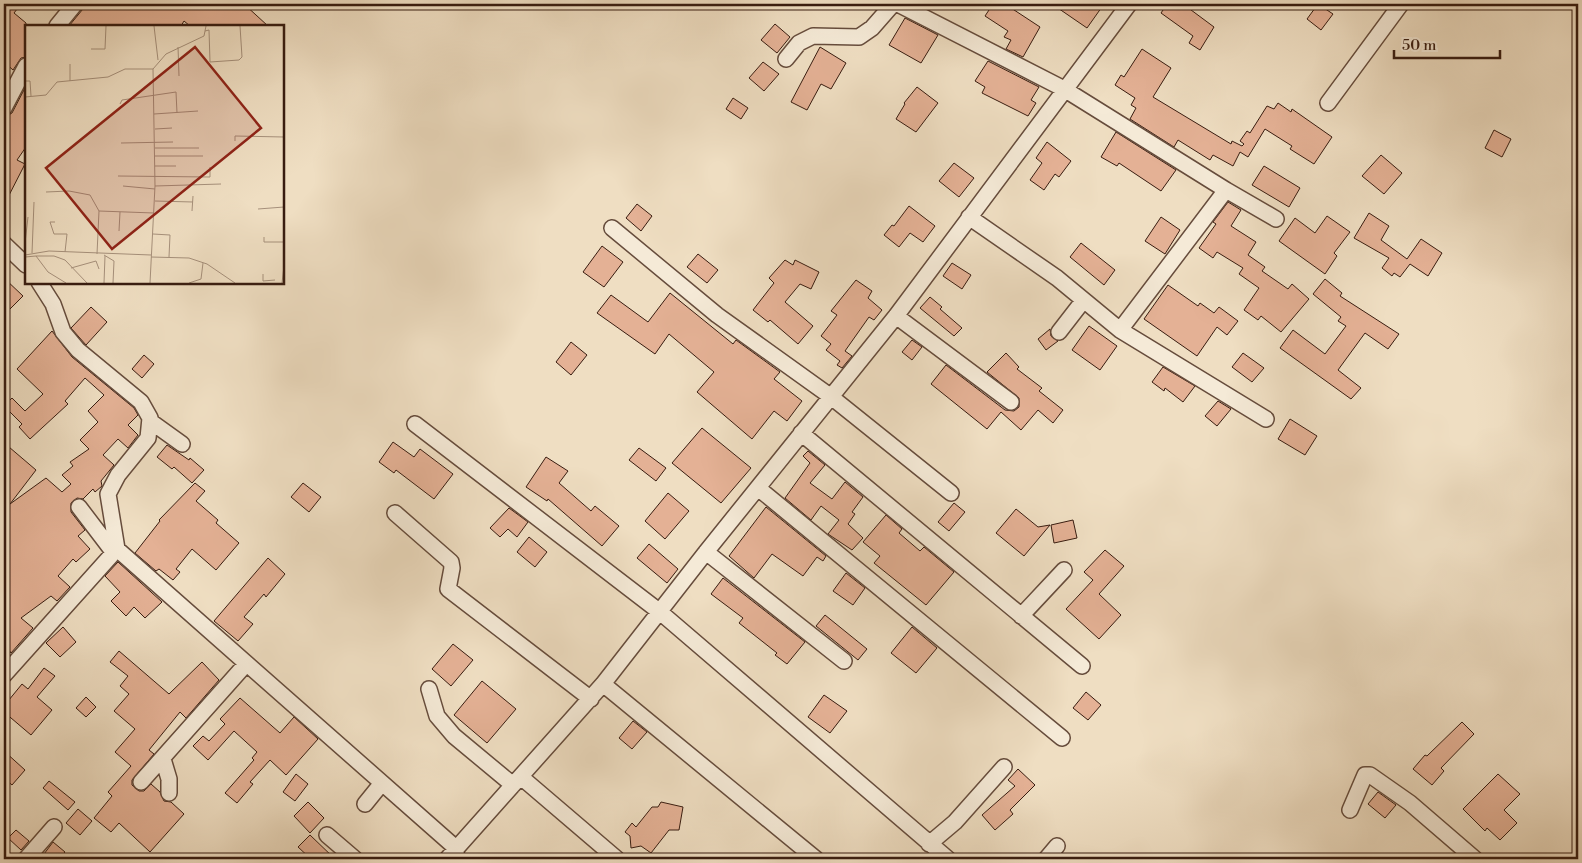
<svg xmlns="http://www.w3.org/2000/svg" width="1582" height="863" font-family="'Libre Bodoni',serif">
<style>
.building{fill:#e4b195;stroke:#381c10}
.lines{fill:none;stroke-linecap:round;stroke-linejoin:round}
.minor-casing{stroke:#664c3c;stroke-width:18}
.minor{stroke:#f5ead7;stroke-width:15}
.inset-road{fill:none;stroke:#a6907b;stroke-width:1}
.view{fill:#8f2418;fill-opacity:0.15;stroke:#8f2418;stroke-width:2.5}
.inset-edge{fill:none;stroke:#381c10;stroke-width:2.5}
</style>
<rect width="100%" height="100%" fill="#efdec2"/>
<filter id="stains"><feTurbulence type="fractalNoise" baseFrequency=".004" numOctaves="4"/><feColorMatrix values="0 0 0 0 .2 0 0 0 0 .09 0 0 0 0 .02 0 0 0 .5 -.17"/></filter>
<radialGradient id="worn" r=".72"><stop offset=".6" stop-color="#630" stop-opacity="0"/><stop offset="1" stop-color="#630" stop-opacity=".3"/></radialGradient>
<path class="building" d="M4 4H21L14 13 26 23V57L21 58 13 70 4 62Z
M87 4H244L268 26H190L184 21 181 26H69Z
M993 4H1005L1040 27 1023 57 1006 49 1011 40 1004 37 1008 31 985 16Z
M1052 4H1104L1087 28Z
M1167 4H1183L1214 27 1200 50 1189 43 1193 36 1161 13Z
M1318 4 1333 14 1321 30 1307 19Z
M905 18 938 35 921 63 889 45Z
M775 24 790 37 777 53 761 40Z
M820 47 846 63 831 89 821 84 807 110 791 102Z
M1142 49 1171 68 1153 97 1231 144 1232 141 1242 146 1244 144 1240 141 1247 131 1250 133 1267 106 1274 109 1278 103 1291 112 1292 109 1332 137 1314 164 1290 149 1292 146 1265 129 1248 157 1240 152 1233 166 1213 155 1210 160 1178 140 1174 147 1130 119 1136 108 1131 105 1135 98 1115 85 1121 75 1124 77Z
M988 61 1039 87 1031 100 1036 103 1028 116 982 93 985 87 975 81Z
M763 62 779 74 764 91 749 78Z
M26 86V147L17 160 25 164 4 205V117L12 113Z
M917 87 938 103 916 132 896 119 905 104 904 103Z
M733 98 748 108 741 119 726 109Z
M1494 130 1511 139 1502 157 1485 148Z
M1116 132 1176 170 1161 191 1119 163 1117 166 1101 157Z
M1047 142 1071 161 1059 177 1055 174 1044 190 1030 180 1042 163 1036 158Z
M1381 155 1402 173 1384 194 1362 176Z
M954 163 974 178 959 197 939 181Z
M1264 166 1300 188 1289 207 1252 185Z
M1228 202 1241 210 1231 226 1256 242 1248 255 1265 267 1262 271 1288 289 1292 284 1309 299 1281 332 1261 316 1258 320 1244 310 1259 288 1239 274 1243 268 1217 252 1213 258 1199 248 1216 224 1213 222Z
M637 204 652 216 641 231 626 218Z
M909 206 935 226 923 242 910 233 899 247 884 235 892 225 894 226Z
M1369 213 1389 226 1381 240 1407 259 1421 239 1442 253 1428 276 1410 264 1400 277 1394 273 1392 276 1382 268 1389 258 1354 238Z
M1327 216 1350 232 1334 253 1337 256 1325 274 1279 241 1295 218 1315 233Z
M1161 217 1180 230 1165 254 1145 241Z
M1081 243 1115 270 1104 285 1070 257Z
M602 246 623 262 604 287 583 272Z
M698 254 718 270 707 283 687 267Z
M785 260 793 265 795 260 819 272 811 289 800 284 785 302 813 326 798 344 770 320 768 322 753 310 774 283 769 278Z
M952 263 971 275 962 289 943 276Z
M4 278 23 296 4 315Z
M1325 279 1342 293 1340 296 1399 334 1388 349 1365 333 1338 370 1361 388 1351 399 1280 348 1293 330 1325 354 1346 326 1338 321 1341 317 1313 294Z
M856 280 872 291 868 298 882 310 874 320 869 317 845 351 852 356 842 368 837 365 840 361 826 350 831 344 821 336 837 315 831 311Z
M1168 285 1198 306 1200 303 1214 313 1219 307 1238 321 1227 335 1217 327 1197 356 1144 319Z
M670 293 733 344 736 340 780 372 774 379 802 401 787 421 774 411 752 439 697 392 714 372 669 334 655 354 597 313 611 295 648 322Z
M930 297 942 307 940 309 962 328 954 336 920 308Z
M91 307 107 322 86 345 71 328Z
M1089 326 1117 346 1100 370 1072 350Z
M1050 329 1051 336 1058 341 1046 350 1038 339Z
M52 331 72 357 134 408 138 415 128 425 138 435 128 448 118 439 103 455 114 465 101 481 102 486 95 492 93 489 83 499 77 498 71 503V512L85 530 78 536 90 549 76 562 73 559 58 576 70 587 57 601 51 596 21 618 33 628 11 653 4 643V453L9 447 36 470 10 504 46 478 62 492 71 484 62 475 73 466 70 462 89 449 80 440 98 422 88 411 104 395 85 378 65 401 68 404 30 439 19 427 22 424 4 406 12 398 25 411 43 394 17 369Z
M912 340 922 347 912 360 902 352Z
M571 342 587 355 571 375 556 362Z
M1006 353 1019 367 1017 369 1042 388 1039 391 1063 410 1053 423 1038 410 1021 430 1001 412 987 429 931 384 946 365 1005 410 1014 411 1019 407V398L987 372Z
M1243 353 1264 368 1252 382 1232 367Z
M144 355 154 364 142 378 132 369Z
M1163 367 1195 386 1183 402 1165 388 1164 391 1152 382Z
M1218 401 1231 409 1217 426 1205 416Z
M1290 419 1317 436 1305 455 1278 439Z
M702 428 751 468 721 503 672 463Z
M393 442 414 457 420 449 453 474 434 499 396 470 394 473 379 462Z
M167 445 189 460 190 458 204 470 192 483 174 467 172 469 157 457Z
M639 448 666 468 656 481 629 460Z
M808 451 825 465 810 483 832 499 845 482 863 497 852 512 855 514 848 524 863 538 852 550 828 534 839 520 821 506 811 520 785 498 810 463 803 456Z
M546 457 568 471 559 483 591 511 595 506 619 526 602 546 548 499 547 501 526 487Z
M195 483 205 491 196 501 218 520 216 523 239 543 216 570 192 549 176 569 180 572 173 580 159 569 156 571 135 553 160 521 159 520Z
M303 483 321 497 309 512 291 497Z
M668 493 689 511 665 539 645 521Z
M954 503 965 512 949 531 938 522Z
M766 507 826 556 823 561 817 557 803 576 772 554 754 578 729 556Z
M509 508 528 522 517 537 508 529 500 537 490 528Z
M1016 509 1038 527 1050 525 1024 556 996 533Z
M886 515 902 529 899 533 920 551 924 547 954 572 926 605 874 563 880 556 863 542Z
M1073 520 1077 538 1054 543 1051 525Z
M529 537 547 552 535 567 517 552Z
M649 544 678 569 667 583 637 558Z
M1105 550 1124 566 1099 594 1121 615 1099 639 1066 609 1093 580 1084 572Z
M268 558 285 574 266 597 264 594 244 617 253 624 238 641 214 621Z
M118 562 162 602 145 618 134 607 126 616 111 601 120 592 105 576Z
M846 573 865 588 853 605 833 591Z
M723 578 805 642 787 664 775 655 777 653 739 623 743 618 711 594Z
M825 615 867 649 858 660 816 626Z
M63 627 76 642 60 657 46 643Z
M912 627 937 648 916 673 891 653Z
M453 644 473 660 451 686 432 669Z
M119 651 169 694 202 662 219 680 186 718 180 712 149 750 154 754 132 780V785L139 791H144L151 784 160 792 164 801 171 802 184 814 150 852 119 823 111 832 94 818 112 796 108 792 131 766 115 752 135 729 114 711 129 694 120 686 128 676 110 662Z
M44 668 55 676 37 697 52 710 31 735 4 712V706L22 684 28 689Z
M482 681 516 709 487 743 454 715Z
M1086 692 1101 705 1088 720 1073 708Z
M824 695 847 711 830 733 808 717Z
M86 697 96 707 86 717 76 708Z
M240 698 280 733 294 717 318 739 286 775 270 760 250 782 253 784 237 803 225 793 254 760 252 758 257 752 234 731 208 760 193 746 203 736 209 741 225 724 220 719Z
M633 721 647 732 632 749 619 738Z
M1462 722 1474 734 1441 768 1444 771 1432 785 1413 769 1425 755 1427 756Z
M4 751 25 770 12 785 4 778Z
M1018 769 1035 785 1010 810 1013 814 995 830 982 815 1015 786 1008 780Z
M296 774 308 784 295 801 283 792Z
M1498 774 1520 794 1504 810 1517 823 1500 840 1487 828 1485 831 1463 809Z
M49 781 75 802 68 810 43 788Z
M1378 792 1396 805 1385 818 1368 804Z
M308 802 324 818 310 833 294 816Z
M661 802 683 807 679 830H669L651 853 641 846 631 848 630 836 625 832 632 823 636 827 652 807H658Z
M78 809 92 821 80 835 66 823Z
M16 830 29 841 21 850 8 838Z
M310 835 335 859H311L298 847Z
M53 842 65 852 59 859H51L44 854Z"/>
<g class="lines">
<defs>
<path id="minor" d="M898 4 1064 89 1226 190 1120 330
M57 26 75 4
M786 59 799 43 813 36 859 37 872 28 893 4
M1328 103 1401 4
M4 108 26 66
M1226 190 1276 219
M969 217 1057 278 1120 330 1266 419
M612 228 717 315 830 396 951 493
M4 244 26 265
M39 282 53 304 63 332 78 350 141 402 150 418 148 438 118 475 108 494 117 549 457 849
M896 316 1011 402
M1059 332 1083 301
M150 421 182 444
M415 424 660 612 948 859
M801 433 1082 666
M758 488 1062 738
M79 507 114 553
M395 513 451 562 452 568 448 589 591 699
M706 552 844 661
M1021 616 1064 570
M4 675 117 549
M603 684 816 859
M429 689 437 716 454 736 513 785
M163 759 169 779V793
M521 777 617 859
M141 782 246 664
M365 804 382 783
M1350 810 1365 775H1370L1410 803 1475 859
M327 835 355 859
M929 844 955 822 1004 767
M26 859 54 827
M447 859 603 684 706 552 896 316 1129 4
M1046 859 1057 846"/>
</defs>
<use href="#minor" class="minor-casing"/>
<use href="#minor" class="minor"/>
</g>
<g transform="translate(25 25)">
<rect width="259" height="259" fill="#efdec2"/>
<path class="inset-road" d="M129 1 133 35M180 6 184 5 185 37 214 35 217 32 215 1M153 22 154 51M66 24H80L81 1M0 56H5L6 71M45 56V39M0 72 21 70 32 57 83 52 100 44H128M95 79 97 75 151 67 152 88M129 89 173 86M130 104 147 103M210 116V111L259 112M96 118 148 117M130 123H174M130 131H178M130 141H151M93 151 185 152V142M98 161 130 164M130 161 196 159M21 167 44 166 65 170 74 186 129 188M130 176 168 177M233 184 259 182M167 186 168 171M30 197H25L29 209H42L40 227M94 206 95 187M128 209 145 210 144 232M239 212V217H259M0 218 3 192M7 228 9 177M72 229 74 186M0 230 24 226 126 230M79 230 89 236 88 258M11 231H29L40 235 62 258M0 232 11 231 23 247 41 258M126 232 164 233 182 239 210 258M46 243 71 236 74 244M238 249V256L250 255M79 258 80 231M125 258 130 161 128 44 141 29 179 11 181 1M164 258 176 254 178 238M257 258 259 241"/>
<path class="view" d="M170 22 236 103 87 224 21 143Z"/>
<rect width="259" height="259" class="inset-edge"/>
</g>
<rect width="1582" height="863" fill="none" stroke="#efdec2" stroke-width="20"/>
<rect x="5" y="5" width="1572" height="853" fill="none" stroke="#381c10" stroke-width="2.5"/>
<rect x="10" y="10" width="1562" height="843" fill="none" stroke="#381c10"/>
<path d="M1394 50v8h106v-8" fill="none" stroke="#381c10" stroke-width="2.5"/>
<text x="1402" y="50" font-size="15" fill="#381c10" stroke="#f5ead7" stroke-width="4" paint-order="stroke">50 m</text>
<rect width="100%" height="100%" filter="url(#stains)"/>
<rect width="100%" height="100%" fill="url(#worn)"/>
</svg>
